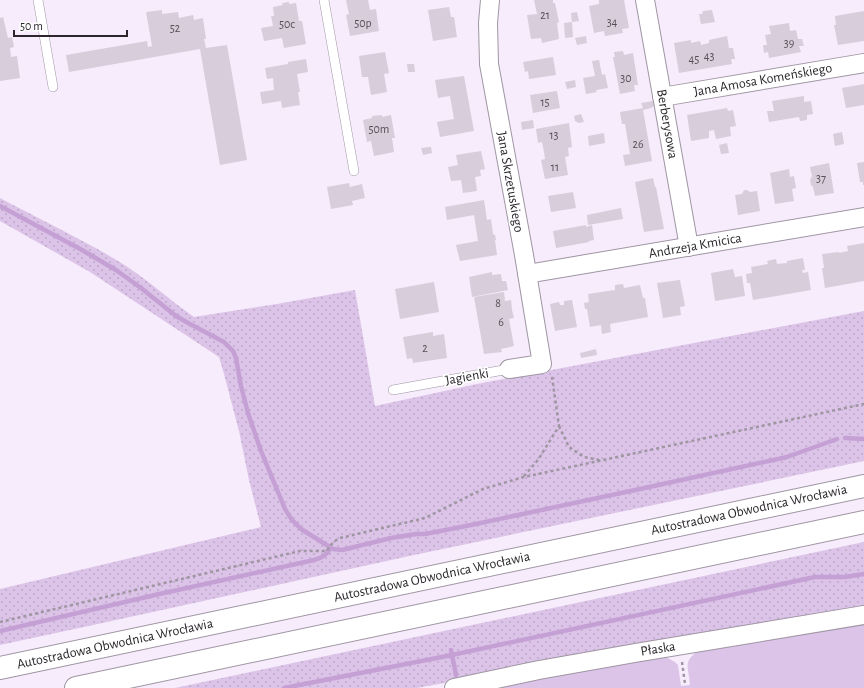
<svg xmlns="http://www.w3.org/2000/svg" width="864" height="688" font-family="'Alegreya Sans',sans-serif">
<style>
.grass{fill:url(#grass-dots)}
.park{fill:#dcc3e8}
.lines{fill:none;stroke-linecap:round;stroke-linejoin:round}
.stream{stroke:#c5a0d5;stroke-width:4.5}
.building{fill:#d7cddb}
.service-casing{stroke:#9f96a3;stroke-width:10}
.minor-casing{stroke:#9f96a3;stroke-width:20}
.motorway-casing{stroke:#9f96a3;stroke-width:24}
.path{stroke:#9e96a1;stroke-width:2.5;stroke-dasharray:3 3;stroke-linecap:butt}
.service{stroke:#fff;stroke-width:9}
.minor{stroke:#fff;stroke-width:18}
.motorway{stroke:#fff;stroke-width:22}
.labels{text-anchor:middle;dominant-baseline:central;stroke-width:3.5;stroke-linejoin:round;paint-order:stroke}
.number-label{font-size:12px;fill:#555057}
.street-label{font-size:14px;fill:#2a262b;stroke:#fefefe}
</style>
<defs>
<pattern id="grass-dots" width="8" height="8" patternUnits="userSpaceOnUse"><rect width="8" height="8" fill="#dcc3e8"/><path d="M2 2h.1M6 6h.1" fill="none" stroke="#bda7c7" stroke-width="1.8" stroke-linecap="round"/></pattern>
</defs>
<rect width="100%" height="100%" fill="#f6ecfb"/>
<path class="grass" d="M0 198C39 219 80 238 118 261 145 277 168 299 194 317L277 304 355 290 375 406 477 384 864 311V461L414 555 93 625 0 645V589L261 527 249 480 239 431 224 374 219 357 90 272 0 221Z
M864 542V608L702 635 417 688H175Z"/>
<path class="park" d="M864 622V688H488L664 656 675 662 678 665 681 686 690 685C689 666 681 662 701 649Z"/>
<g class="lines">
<path class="stream" d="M0 206 82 250 116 270 141 288 176 316 190 324 224 342 233 351 236 358 241 386 248 413 261 451 285 509 292 520 301 529 333 549 342 550 391 538 416 534H425L471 525 640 489 787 457 837 439
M845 438 864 439
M0 631 155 595 314 560C322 558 327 555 331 547
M451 650 456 675
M284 688 452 655 815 577H845L864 574"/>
</g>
<path class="building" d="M346 0H368L370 10 376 9 379 31 350 36 346 15 349 14Z
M534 0H553V3H555L559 22 557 23 559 39 542 43 541 38 531 39 527 15 537 14Z
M599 0H624L629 28 622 29 623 33 605 36 604 31 594 33 589 6 599 4Z
M289 2V4L296 3 299 21H302L306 44 284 48 282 38 264 41 261 28 273 26 271 16H274L273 7 283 5 282 3Z
M449 7 451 17H454L457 37 433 41 428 10Z
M162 10V14L178 12 179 18 193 15 194 20 203 18 206 39H204L206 48 227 45 247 160 220 165 200 49 69 72 66 55 147 41 148 47 152 46 146 12Z
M712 10 715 22 701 24 699 14H702L703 11Z
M864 11V41L838 45 834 25H836L835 16Z
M577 12 579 21 572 22 571 13Z
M3 17 8 38 12 37 14 47 10 48 11 57 17 56 20 78 0 81V18Z
M572 22 573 37 565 38 564 23Z
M789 23 790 31 796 30 798 39H802L804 46H799L801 52 769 58 768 52 764 53 763 45H767L765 35 771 34 769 26Z
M586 36 587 43 577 45 575 38Z
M727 36 729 48H733L735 59H731L732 64 679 73 674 43 691 40V43L700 41 701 45 709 43V40Z
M623 51 624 55 633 53 638 85H634L635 91 620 94 613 57H615L614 52Z
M385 52 389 73 384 74 387 92 371 95 368 77H362L359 56Z
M553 57 556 75 529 79 528 71 525 72 523 62Z
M306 59 308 72 297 74 300 92H298L300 105 282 108 281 101 262 104 260 92 274 90 273 78 267 79 265 68 288 64V62Z
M599 60 602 75 605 74 608 88 596 90 597 92 586 94 583 78 595 76 592 61Z
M407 64H414L415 72H408Z
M464 76 474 131 440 137 437 122 454 119 450 96 438 98 435 80Z
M575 80 576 87 567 89 565 82Z
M864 84V105L846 108 842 88Z
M557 91 560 108 533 113 530 95Z
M804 96V102L811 101 813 114 807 115V120L800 121 799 117 769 122 767 111H774L772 101Z
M653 101 654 106 651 108 643 110 652 161 625 166 623 155 630 154 625 124H622L620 112 643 108 641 103Z
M727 108 728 111 733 110 736 126 730 127 731 136 716 139 714 130 709 131V138L691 141 687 115Z
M581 114 584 122 579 123 575 121 574 116Z
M382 115V117L391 115 395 138H392L394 152 374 156 371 141 367 142 363 120 372 118V116Z
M533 120 534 128 522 130 521 122Z
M569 123 572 147 568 148 569 156 565 157 568 175 545 179 541 160 545 159 544 152 542 142 538 143 536 129Z
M842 132 844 144 835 146 833 134Z
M604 133 605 143 589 146 588 136Z
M727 143 729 153 721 154 719 145Z
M431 147 432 153 423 155 421 148Z
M481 151 485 169 480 170 481 176 475 177 477 191 463 193 461 180 451 181 448 167 458 165 456 155Z
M864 162V185H863V182H860L857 163Z
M829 163 834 193 815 196 813 187 811 185 810 180 812 176 810 167Z
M789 169 790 177 794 176 796 188 792 189 794 201 775 204 770 173Z
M653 178 655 187H656L664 229 644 232 635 182Z
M349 183 350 187 362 184 365 198 352 201 353 205 331 209 327 187Z
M744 190H747L750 192 757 191 760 211 738 215 735 195 742 194Z
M573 192 576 208 551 212 548 196Z
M484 200 487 220 491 219 493 234 495 235 496 240H495L497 255 460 261 456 245 478 241 474 215 447 220 445 207Z
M621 208 623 219 588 225 587 215Z
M586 225V227L592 225 594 240 589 241V242L556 248 553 231Z
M864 243V281L825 288 822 268H824L822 254 839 252V253L848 251 847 246Z
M803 258 805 270H802L803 273 808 272 811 290 753 300 750 283H747L746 274 752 273 751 267 768 264 767 261 776 259 777 264 787 263V261Z
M733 269 735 277 742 276 745 296 715 301 711 273Z
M492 272V275L501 274 502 281H506L508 290 472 297 469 277Z
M680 280 685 306 680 307 681 315 663 318 657 283Z
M434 282 439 312 400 319 395 289Z
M623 284 624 288 640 285 643 298H645L648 317 610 324 611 332 602 334 601 325 590 327 587 309H585L584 303 589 302 588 294 615 290V285Z
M504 292 505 301 511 300 512 310 514 318 509 319 514 346 501 349 502 352 484 354 474 297Z
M572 300 577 327 555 331 550 304 559 302 560 305H564V301Z
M433 332V336L444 334 447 358 413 363 412 358 407 359 403 337Z
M596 349 597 355 581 358 580 353Z"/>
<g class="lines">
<defs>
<path id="service" d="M38 0 53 87
M324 0 354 171
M393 390 509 369"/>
<path id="minor" d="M490 0 488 23 489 64 524 255 542 364 509 369
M645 0 689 247
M662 97 864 63
M527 274 864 217
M454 688 539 670 635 653 864 615"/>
<path id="motorway" d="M0 668 864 486
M76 688 864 522"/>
</defs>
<use href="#service" class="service-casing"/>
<use href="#minor" class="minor-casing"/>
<use href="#motorway" class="motorway-casing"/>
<path class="path" d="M559 426 569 447 584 457 599 460
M524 476 538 460 559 426 552 377
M0 622 300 551H327C330 545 334 541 340 538L425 518 483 489 524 477 864 404
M682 662 685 684"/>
<use href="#service" class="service"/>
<use href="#minor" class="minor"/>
<use href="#motorway" class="motorway"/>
</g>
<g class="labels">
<g class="number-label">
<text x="545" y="15">21</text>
<text x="612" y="22">34</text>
<text x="363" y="23">50p</text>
<text x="287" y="24">50c</text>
<text x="175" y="28">52</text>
<text x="789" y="43">39</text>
<text x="709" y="56">43</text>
<text x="694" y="59">45</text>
<text x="626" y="78">30</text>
<text x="545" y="102">15</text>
<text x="379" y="129">50m</text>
<text x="554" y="135">13</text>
<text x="638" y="144">26</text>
<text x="555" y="167">11</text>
<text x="821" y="178">37</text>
<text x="498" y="303">8</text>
<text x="501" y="322">6</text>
<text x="425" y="348">2</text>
</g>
<g class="street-label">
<text transform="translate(763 80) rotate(-10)">Jana Amosa Komeńskiego</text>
<text transform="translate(667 124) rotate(80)">Berberysowa</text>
<text transform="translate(510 182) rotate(80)">Jana Skrzetuskiego</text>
<text transform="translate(695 246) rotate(-10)">Andrzeja Kmicica</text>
<text transform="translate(467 377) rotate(-10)">Jagienki</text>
<text transform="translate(749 510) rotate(-12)">Autostradowa Obwodnica Wrocławia</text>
<text transform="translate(432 577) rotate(-12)">Autostradowa Obwodnica Wrocławia</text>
<text transform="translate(115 644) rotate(-12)">Autostradowa Obwodnica Wrocławia</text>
<text transform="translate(658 649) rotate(-9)">Płaska</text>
</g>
</g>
<path d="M14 30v6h113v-6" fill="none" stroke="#2a262b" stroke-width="2"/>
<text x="20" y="30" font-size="12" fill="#2a262b" stroke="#fefefe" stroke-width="3" paint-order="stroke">50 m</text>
</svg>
